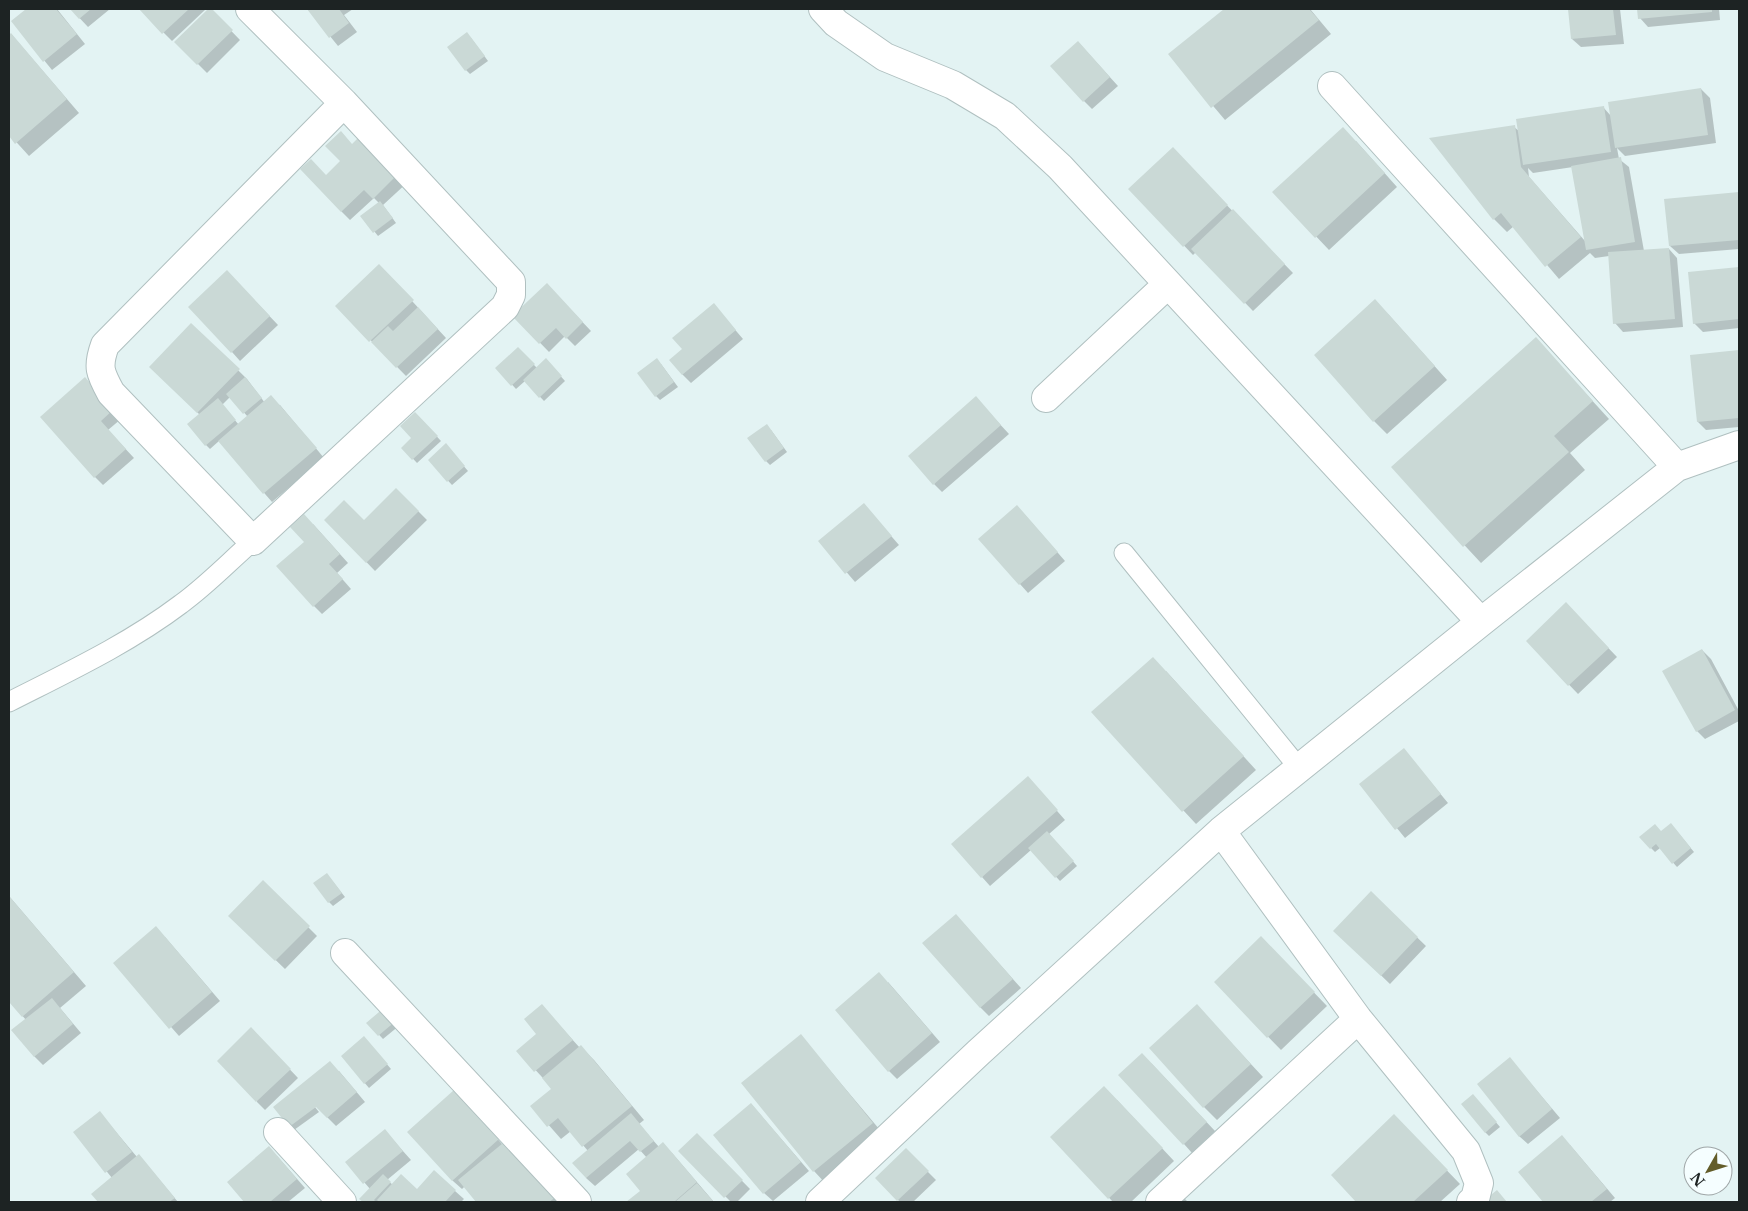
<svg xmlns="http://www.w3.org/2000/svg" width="1748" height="1211" font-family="'Libre Baskerville',serif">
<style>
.shadow{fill:#0003;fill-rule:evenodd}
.building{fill:#cad9d6}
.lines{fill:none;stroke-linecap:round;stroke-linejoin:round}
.lane-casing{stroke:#b0c0c0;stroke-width:21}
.street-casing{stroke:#b0c0c0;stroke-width:30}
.lane{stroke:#fff;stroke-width:19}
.street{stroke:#fff;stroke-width:28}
</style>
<rect width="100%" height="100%" fill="#e3f3f3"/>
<path class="shadow" d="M28 9H57L85 44 52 70 13 22Z
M71 9H110L88 27Z
M140 9H206L172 41Z
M210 9 240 40 207 73 176 42Z
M308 9H353L344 15 357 32 338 46Z
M1226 9H1310L1331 34 1225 120 1170 55Z
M1569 9H1620L1624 44 1581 47 1572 39Z
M1639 9H1719L1720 20 1648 27 1640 18Z
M11 34 79 113 29 156 9 134V36Z
M471 38 488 61 470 74 466 70Z
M1078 42 1118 86 1092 109 1084 101Z
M1701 89 1710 98 1716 143 1625 156 1617 148 1619 159 1629 167 1644 251 1669 249 1677 258 1683 327 1623 332 1615 323 1609 256 1595 258 1590 253 1559 279 1514 226 1507 232 1494 219 1514 127 1519 131 1603 107 1611 116ZM1573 167 1585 241 1529 177 1528 168 1533 173Z
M1356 141 1397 187 1329 250 1274 192Z
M353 145 409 181 383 205 396 223 378 236 362 216 379 203 374 198 350 220 341 211 326 176 342 161Z
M1172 149 1293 273 1253 311 1196 252 1193 255 1130 189Z
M1739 193V249L1679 254 1670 246 1666 200Z
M379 265 446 338 406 376 337 306Z
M1739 268V328L1703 332 1694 323 1689 273Z
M236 281 278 325 240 361 232 352Z
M555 293 591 331 575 346 565 336 549 352 514 316Z
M714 305 743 339 691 383 682 374 684 349Z
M1388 314 1447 380 1387 434 1374 421Z
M192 325 247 379 265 403 280 405 324 458 272 502 219 441 210 449 206 445 188 424 200 415 151 367ZM230 397 248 417 239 425 222 405Z
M1536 339 1609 419 1570 453 1585 470 1481 563 1392 467Z
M518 349 537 368 546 360 565 381 544 401 525 381 516 389 497 368Z
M1739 352V427L1706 430 1698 422 1691 356Z
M661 364 678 387 660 400 656 396Z
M85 379 121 419 108 430 134 458 103 485 95 477Z
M984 407 1009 434 942 492 934 484Z
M415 413 441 441 417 463 403 448 413 438Z
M771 430 787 452 770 465 766 461Z
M449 449 468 471 452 485 429 460Z
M396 489 427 520 375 571 326 520 364 522Z
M864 505 899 545 855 582 820 541Z
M1025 515 1065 561 1028 593 980 539Z
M313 524 348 563 337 573 351 589 322 614 314 606 306 542Z
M1566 604 1617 657 1578 694 1527 641Z
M1702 650 1711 659 1739 711V721L1705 739 1697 731Z
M1166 671 1256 770 1196 824 1093 713Z
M1404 750 1448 803 1405 838 1361 784Z
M1036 787 1065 820 1049 834 1077 866 1060 881 1031 850 990 886 982 877Z
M1675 829 1694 852 1677 867 1660 848 1655 852 1651 848 1661 833Z
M330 878 345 897 333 906 329 902Z
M263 882 317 936 285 969 230 916Z
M1371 893 1426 946 1390 984 1335 931Z
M9 896 86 986 60 1008 81 1033 43 1065 34 1056 26 1020 9 1000Z
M964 924 1021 988 989 1016 980 1007Z
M165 937 220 1001 179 1036 115 963Z
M1274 951 1327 1006 1281 1050 1215 982Z
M888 982 940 1042 897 1079 889 1071Z
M542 1006 580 1048 581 1047 594 1060 644 1120 639 1124 659 1147 672 1153 714 1202H628L642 1191 647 1158 639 1149 595 1186 586 1178 588 1151 571 1131 561 1139 532 1106 553 1089 518 1051 538 1034Z
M385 1009 400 1025 383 1039 368 1023Z
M1209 1019 1263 1077 1217 1120 1204 1107Z
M801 1036 885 1136 826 1184 814 1171Z
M260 1038 298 1078 265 1110 257 1102Z
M368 1042 391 1069 369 1088 342 1056Z
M1510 1059 1560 1118 1528 1144 1519 1136Z
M1151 1063 1215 1131 1192 1153 1184 1144Z
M339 1071 365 1102 336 1126 306 1096 319 1112 294 1130 290 1126 301 1087Z
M462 1100 503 1145 561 1202H478L465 1186 462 1189 453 1181 409 1132Z
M1117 1100 1174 1161 1131 1202H1113L1052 1137Z
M1477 1100 1500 1127 1489 1136 1485 1132Z
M751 1104 809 1171 773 1201 764 1193Z
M100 1113 137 1157 147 1165 178 1202H100L93 1194 112 1178 75 1132Z
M1407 1129 1460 1184 1440 1202H1358L1332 1175Z
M385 1131 411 1160 387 1180 393 1185 417 1191H455L464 1199 461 1202H365L361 1199 370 1189 347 1162Z
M697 1135 750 1189 737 1202H731L680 1151Z
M1570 1145 1615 1198 1610 1202H1544L1519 1172Z
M906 1150 936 1180 913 1202H900L876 1178Z
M277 1156 305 1188 288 1202H246L229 1182Z
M1183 1197 1188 1202H1178Z"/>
<path class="building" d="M26 9H56L77 34 43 62 11 21Z
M70 9H91L79 19Z
M139 9H189L162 34Z
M208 9H212L233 30 197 65 174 42Z
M307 9H339L349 23 329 38Z
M1224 9H1309L1319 20 1211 108 1168 54Z
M1568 9H1613L1616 35 1571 39Z
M1637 9H1712V12L1638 19Z
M467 32 485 56 465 71 447 47Z
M11 33 67 99 15 144 9 136V35Z
M1078 41 1110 77 1083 102 1050 66Z
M1701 88 1708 135 1615 148 1608 102Z
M1604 106 1611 152 1523 165 1516 119Z
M1515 125 1521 167 1581 237 1545 267 1501 213 1493 220 1429 138Z
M1343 127 1385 173 1315 238 1272 192Z
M341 131 352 144 364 132 401 171 373 199 364 190 341 212 300 169 311 159 326 175 340 161 325 146Z
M1173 147 1228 205 1183 247 1128 189Z
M1621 157 1635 242 1586 250 1571 166Z
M1739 192V240L1669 246 1664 199Z
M380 201 393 218 373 233 360 216Z
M1233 209 1285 264 1244 304 1191 249Z
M1669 248 1675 319 1613 324 1608 252Z
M379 264 414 300 369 342 335 306Z
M1739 267V319L1693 324 1688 272Z
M227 270 270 316 231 353 188 307Z
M547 283 583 322 566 339 556 328 539 344 512 316Z
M1375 299 1435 366 1373 422 1314 355Z
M714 303 736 330 682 375 669 360 682 349 672 338Z
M418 307 438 329 396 368 371 342 388 326 393 331Z
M191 323 240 369 197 413 149 367Z
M1536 337 1593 401 1554 436 1569 452 1463 547 1391 467Z
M518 347 535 364 511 386 495 368Z
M1739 350V418L1697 422 1690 355Z
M546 358 562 376 539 398 523 380Z
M657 358 674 382 655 397 637 373Z
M85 377 113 410 101 421 126 449 94 478 40 417Z
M245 377 262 398 243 414 226 394Z
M271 395 317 448 263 494 218 441Z
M976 396 1001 425 933 485 908 456Z
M218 398 236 420 205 446 187 424Z
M415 412 438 436 412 460 401 448 411 438 400 426Z
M767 424 784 448 765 462 747 438Z
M446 443 465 466 447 482 428 460Z
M396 488 419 511 366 563 324 520 344 500 364 520Z
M864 503 892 536 845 574 818 541Z
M1017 505 1058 552 1019 585 978 539Z
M304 514 340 554 329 564 343 579 313 607 276 566 304 542 290 527Z
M1566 602 1609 648 1568 686 1526 641Z
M1702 649 1735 710 1696 732 1662 671Z
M1153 657 1244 756 1182 812 1091 712Z
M1404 748 1441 794 1395 830 1359 784Z
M1028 776 1058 810 981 878 951 844Z
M1671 823 1691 848 1672 864 1656 844 1650 849 1639 837 1655 824 1661 831Z
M1047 831 1074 861 1055 878 1028 848Z
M327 873 342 893 328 903 313 883Z
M263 880 310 926 275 961 228 916Z
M1371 891 1418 937 1381 976 1333 931Z
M9 896 74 972 22 1017 9 1002Z
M956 914 1013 979 980 1008 922 943Z
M156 926 212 992 169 1029 113 963Z
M1261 936 1315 992 1267 1038 1214 982Z
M879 972 932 1033 888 1072 835 1010Z
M52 998 73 1024 34 1057 11 1030Z
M542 1004 573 1040 534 1072 516 1051 536 1034 524 1019Z
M1197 1004 1251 1064 1203 1108 1149 1048Z
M385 1007 397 1020 378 1036 366 1023Z
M251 1027 291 1069 256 1102 217 1061Z
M801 1034 873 1123 813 1172 741 1083Z
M364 1036 388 1064 364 1084 341 1056Z
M581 1045 632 1106 582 1147 558 1118 547 1127 530 1106 551 1089 542 1078Z
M1142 1053 1207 1122 1183 1145 1118 1075Z
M1510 1057 1552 1109 1519 1137 1477 1084Z
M330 1061 357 1092 327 1118 316 1107 289 1127 273 1107Z
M1104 1086 1163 1148 1108 1199 1050 1137Z
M454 1090 499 1139 452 1181 407 1132Z
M1473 1094 1497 1122 1485 1133 1461 1104Z
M751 1103 801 1162 763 1194 713 1135Z
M100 1111 132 1152 105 1173 73 1132Z
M631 1113 654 1141 640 1152 630 1141 586 1178 572 1163Z
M1394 1114 1448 1170 1413 1202H1356L1331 1175Z
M385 1129 403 1151 363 1184 345 1162Z
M697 1133 743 1180 724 1198 678 1151Z
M1562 1135 1607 1189 1591 1202H1543L1518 1172Z
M508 1139 556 1197 549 1202H476L458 1180Z
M663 1142 697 1182 674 1202H626L640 1191 626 1174Z
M269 1146 297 1179 270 1202H244L227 1182Z
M906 1148 929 1171 897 1201 875 1178Z
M139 1154 175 1198 169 1202H98L91 1194Z
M434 1170 456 1190 445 1202H379L377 1200 401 1174 417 1189Z
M383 1174 391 1182 374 1200 376 1202H363L359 1199Z
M697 1183 714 1202H675Z
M1497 1190 1507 1202H1482Z"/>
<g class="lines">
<defs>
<path id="lane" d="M1124 553 1299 768
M9 702C68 672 128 644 181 604 206 586 229 562 253 541"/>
<path id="street" d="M250 9 344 103 511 282V295L505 307 253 541 111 393C100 373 97 367 105 345L344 103
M823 9 836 23 885 57 953 85 1005 116 1060 167 1481 622
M1332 86 1677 467
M1046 398 1168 284
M1221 831 1358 1019 1466 1151 1479 1183 1475 1199 1471 1202
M345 953 577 1202
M278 1132 342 1202
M820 1202 978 1053 1221 831 1481 622 1677 467 1739 445
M1160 1202 1358 1019"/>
</defs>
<use href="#lane" class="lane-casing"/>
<use href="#street" class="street-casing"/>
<use href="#lane" class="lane"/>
<use href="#street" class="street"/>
</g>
<rect width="1748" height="1211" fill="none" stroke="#1d2323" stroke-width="20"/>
<g transform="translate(1708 1171) rotate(231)"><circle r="24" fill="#f5feff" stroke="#9fa6a7"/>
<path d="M0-4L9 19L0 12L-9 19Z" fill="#635d2a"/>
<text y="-8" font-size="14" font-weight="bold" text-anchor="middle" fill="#1d2323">N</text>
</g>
</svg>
